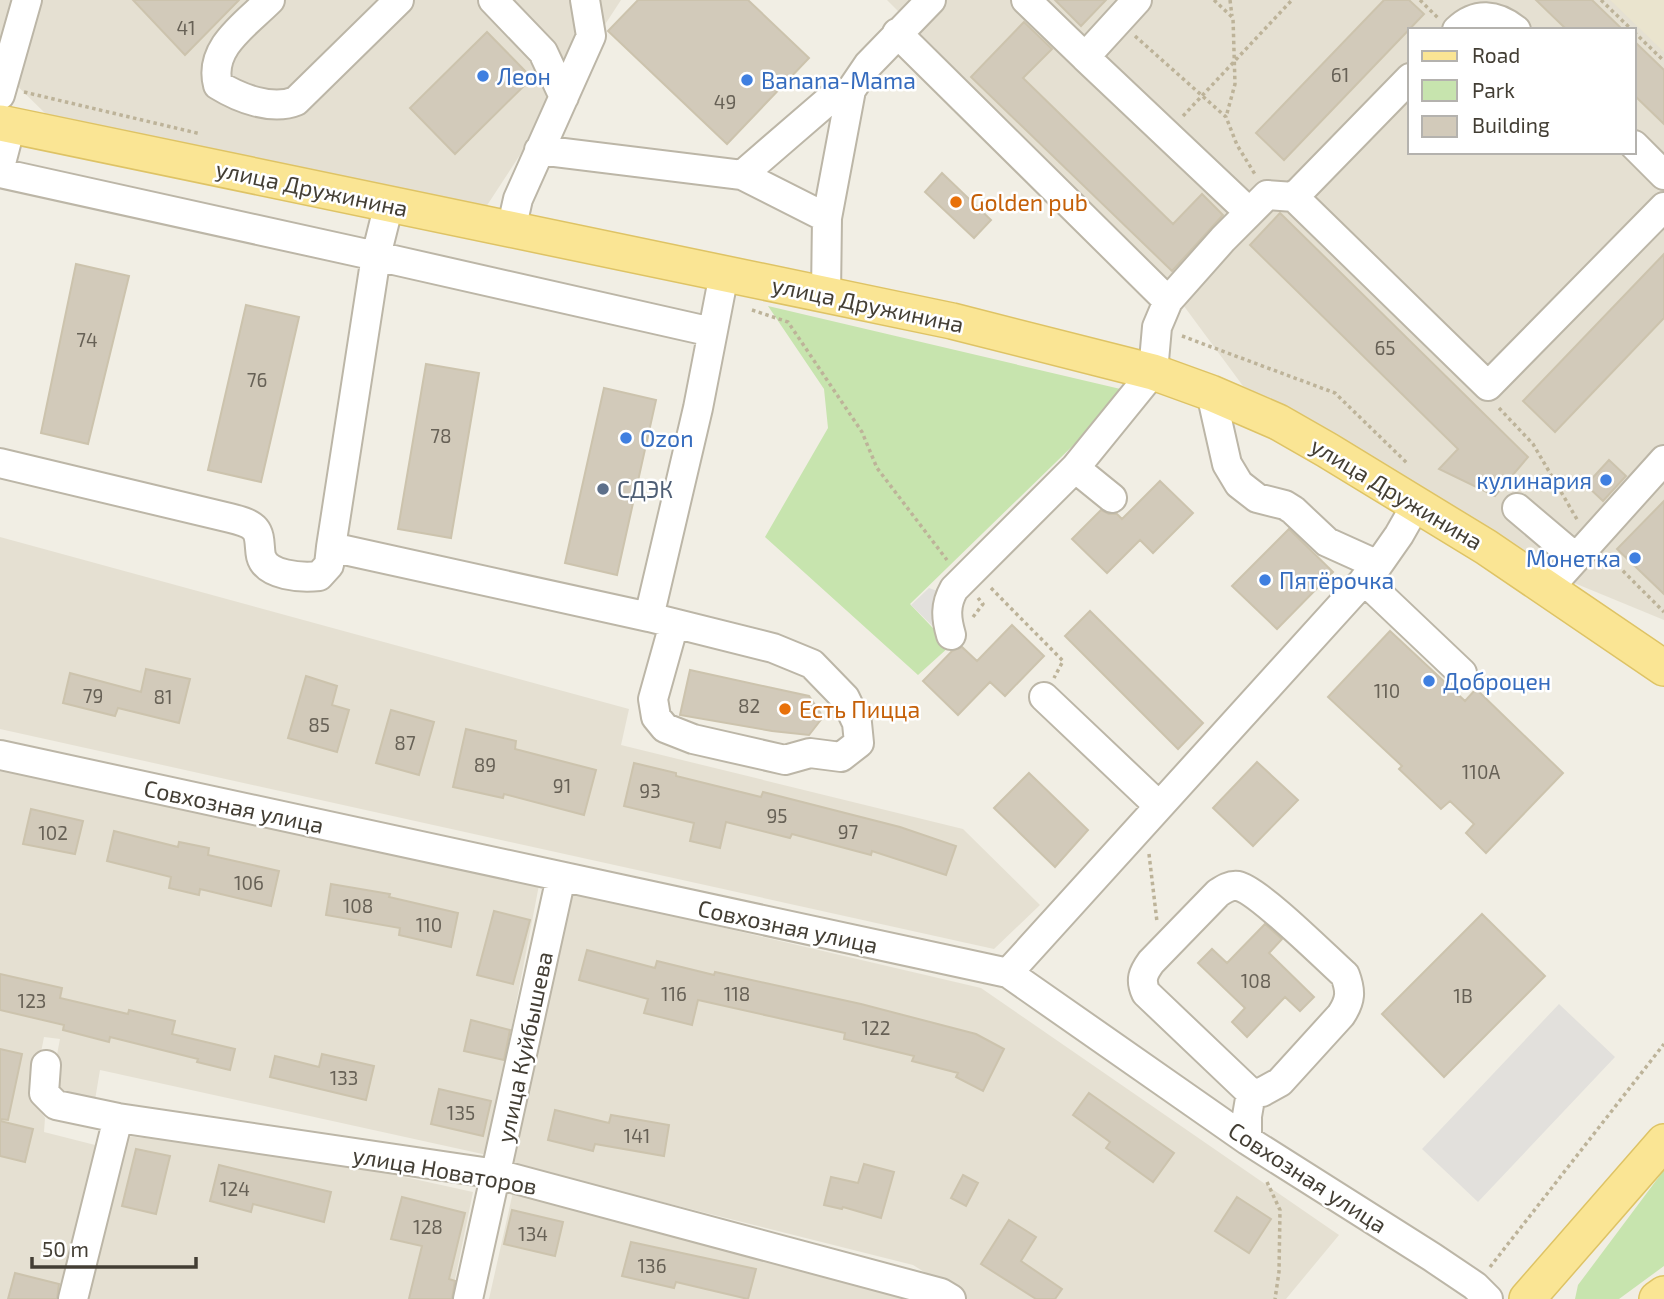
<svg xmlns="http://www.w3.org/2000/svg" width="1664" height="1299" font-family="'Exo 2',sans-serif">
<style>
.residential{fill:#e5e0d2;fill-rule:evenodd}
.education{fill:#eae4ce}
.green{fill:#c7e4ae}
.parking{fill:#e2e0dc}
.building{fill:#d2caba;stroke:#ccc3ad;stroke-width:2}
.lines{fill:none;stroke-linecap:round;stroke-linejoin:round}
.minor-casing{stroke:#bcb6a7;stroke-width:32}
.major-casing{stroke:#dec365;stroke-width:38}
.path{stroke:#bdb399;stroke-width:3.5;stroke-dasharray:3.5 3.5;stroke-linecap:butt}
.minor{stroke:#fff;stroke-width:28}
.major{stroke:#fae594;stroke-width:35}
.shop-dot{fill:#3f7fe0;stroke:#fff;stroke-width:2.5}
.food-dot{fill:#e8710a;stroke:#fff;stroke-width:2.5}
.service-dot{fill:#5c6f8a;stroke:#fff;stroke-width:2.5}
.labels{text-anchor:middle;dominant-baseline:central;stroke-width:5;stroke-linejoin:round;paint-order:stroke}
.number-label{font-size:19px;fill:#676156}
.shop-label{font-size:23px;fill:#366cbe;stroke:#fff;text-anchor:start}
.street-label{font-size:23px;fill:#433e34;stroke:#fff}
.food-label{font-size:23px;fill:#c56008;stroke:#fff;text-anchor:start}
.service-label{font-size:23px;fill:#4e5e75;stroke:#fff;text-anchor:start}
</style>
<rect width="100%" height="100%" fill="#f1eee4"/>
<path class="residential" d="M0 0H621L484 210 49 117 0 69Z
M887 0H1664V620L1545 571 1486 531 1243 386 1161 275ZM1410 30H1634V152H1410Z
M0 537 629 709 621 745 963 829 1040 905 994 949 0 729Z
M0 769 539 885 487 1155 100 1070 95 1100 50 1091 60 1039 44 1037 32 1098 45 1118 44 1132 103 1147 67 1299H0Z
M571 892 981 988 1339 1235 1286 1299H968L913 1265 511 1164Z
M126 1136 314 1157 473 1192 451 1299H84Z
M513 1192 910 1299H489Z"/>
<path class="education" d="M1610 0H1664V52Z"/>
<path class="green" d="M768 306 1129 391 910 604 950 646 918 675 765 537 828 428 824 389Z
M1664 1170V1266L1619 1299H1575L1578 1285Z"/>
<path class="parking" d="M929 588 946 594 951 644 911 605Z
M1559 1004 1615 1057 1478 1202 1422 1149Z"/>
<path class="building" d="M133 0H239L185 55Z
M638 0H748L809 58 727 144 608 31Z
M1055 0H1106L1081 26Z
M1384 0H1409L1424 14 1284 160 1256 133Z
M1536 0H1592L1623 30H1567Z
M1024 22 1052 49 1023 78 1173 224 1202 194 1223 215 1172 271 971 77Z
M487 32 532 78 455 154 410 108Z
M1634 41 1664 70V124L1634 95Z
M942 173 991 220 974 238 925 192Z
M1280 213 1528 457 1495 496 1439 469 1458 449 1250 245Z
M1664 254V318L1555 432 1523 401Z
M76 264 129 276 88 444 41 433Z
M246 305 299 317 261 482 208 470Z
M426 364 479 373 451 538 398 529Z
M604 388 656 400 617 575 565 563Z
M1609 460 1626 476 1603 501 1586 485Z
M1160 481 1193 513 1153 553 1140 540 1107 573 1072 539 1101 510 1109 514H1117L1122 519Z
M1664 501V594L1617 549Z
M1289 529 1333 572 1277 629 1232 586Z
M1090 611 1203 723 1178 749 1065 636Z
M1012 625 1044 656 1005 696 990 682 958 715 923 681 952 651 962 647 977 661Z
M1390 631 1465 701 1476 689 1563 773 1486 853 1466 833 1474 824 1450 801 1441 809 1399 769 1402 766 1328 697Z
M146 669 190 679 179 723 118 708 115 716 63 703 70 673 141 692Z
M690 670 809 696 823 717 809 735 772 731 680 715Z
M306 676 337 686 332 705 349 710 337 752 288 738Z
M391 710 434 722 419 775 376 763Z
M466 729 516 741 515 749 596 770 584 815 504 794 503 798 453 787Z
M1257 762 1298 800 1253 846 1213 808Z
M634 763 676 773V776L761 797 763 792 900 827 956 846 946 875 872 851 871 855 792 834 790 838 726 822 720 848 690 841 694 823 624 806Z
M1029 773 1088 830 1055 867 994 808Z
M31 809 83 821 75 854 23 844Z
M114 831 178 847 179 842 209 848 208 855 279 871 271 906 200 889 199 895 169 888 171 877 107 861Z
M331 884 390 894 389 897 458 913 451 947 399 935 400 928 326 915Z
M494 911 530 920 513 984 477 975Z
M1482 914 1545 976 1444 1077 1382 1014Z
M1265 924 1282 939 1269 953 1314 997 1300 1011 1285 997 1247 1037 1232 1022 1245 1008 1198 963 1212 949 1227 963Z
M587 950 655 968 657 961 714 975 715 972 861 1004 976 1034 1004 1049 983 1091 956 1077 958 1073 912 1061 914 1056 844 1039 845 1033 698 1000 692 1025 644 1013 648 999 579 980Z
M0 974 62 988 60 998 128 1014 129 1010 175 1021 172 1034 235 1049 230 1070 197 1062 198 1059 110 1037 109 1042 63 1030 64 1025 0 1010Z
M471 1020 510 1030 504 1060 464 1051Z
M0 1049 22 1054 8 1120 0 1119Z
M322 1054 374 1066 366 1100 270 1077 275 1056 319 1067Z
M439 1089 491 1101 483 1136 431 1124Z
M1089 1093 1174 1153 1153 1182 1106 1148 1110 1142 1073 1115Z
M555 1110 609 1123 611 1115 669 1125 664 1156 595 1144 593 1151 548 1140Z
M0 1121 33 1129 25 1162 0 1156Z
M136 1149 170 1156 156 1214 122 1206Z
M864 1164 894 1172 881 1218 843 1207 842 1209 824 1205 831 1177 858 1183Z
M219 1165 331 1192 324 1222 253 1204 251 1212 210 1201Z
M963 1175 978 1183 966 1206 951 1198Z
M402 1197 465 1213 449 1279 455 1281 452 1299H409L422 1246 391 1239Z
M1237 1197 1271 1219 1249 1253 1215 1231Z
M512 1210 563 1222 555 1256 504 1244Z
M1009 1220 1036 1237 1021 1261 1062 1289 1055 1299H1036L981 1264Z
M631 1242 756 1269 748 1299 676 1282 674 1288 622 1276Z
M15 1273 59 1284 57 1299H8Z"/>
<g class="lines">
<defs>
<path id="minor" d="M270 0C246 24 208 48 218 85 239 98 272 111 296 101L399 0
M493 0 543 52 564 97
M1026 0 1085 57
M1137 0 1085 57 1249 212
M1457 30C1476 12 1496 14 1516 30
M897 33 1168 301 1157 327 1153 372 1075 468 954 589C945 605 946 618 951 635
M0 95 27 0
M1634 145 1664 175
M539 150 742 175 827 218
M0 167 11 125
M0 173 376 256 331 547 649 617 698 408 724 274
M742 175 830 99 851 90
M1294 197 1410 78
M389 204 376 256 712 332
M511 230 518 199 591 36 585 0
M826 294 827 218 851 90 868 65 931 0
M1168 301 1223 239 1267 195 1294 197 1488 386 1664 207
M1211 393 1227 464 1239 484 1257 498 1285 505 1293 510 1327 542 1378 565
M0 463 230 518C238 520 250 523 255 529 261 536 259 547 261 556 266 576 302 578 319 576L329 565 331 547
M1075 468 1112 498
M1517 508 1576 558
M1364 580 1462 673
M1548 589 1664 460
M649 617 773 648 812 664 845 698 857 723 859 743 841 757 810 753 785 760 693 739 665 728 656 717 653 699 674 624
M1044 697 1159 806
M0 755 1008 973 1247 1140 1432 1257 1475 1286 1488 1299
M1008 973 1378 565 1399 535 1416 505
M46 1065 44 1093 56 1105 118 1118 497 1174 941 1293 951 1299
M1247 1140V1116L1251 1093 1262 1092 1280 1082 1341 1015C1351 1000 1351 991 1345 975 1326 958 1258 890 1238 886 1230 885 1224 889 1218 893L1151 962C1143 973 1140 980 1146 993L1251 1093
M73 1299 118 1118
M468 1299 561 877"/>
<path id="major" d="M0 123 952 321 1153 372 1211 393 1278 422 1327 450 1486 547 1664 668
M1527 1299 1664 1142
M1657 1299 1664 1294"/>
</defs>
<use href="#minor" class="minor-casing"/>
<use href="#major" class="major-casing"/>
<path class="path" d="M1214 0 1233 18 1235 84 1226 117
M1230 0 1232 16
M1420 0 1438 18
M1601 0 1632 30
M1634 32 1664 61
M1135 36 1226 117 1237 145 1256 176
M24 92 201 134
M1183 116 1292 0
M752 310 788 322 862 432 877 468 947 560
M1182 336 1335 393 1408 464
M1499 408 1533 444 1578 521
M1608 556 1664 612
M991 588 1063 661 1054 678
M973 617 983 604 978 598
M1149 854 1157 922
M1267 1182 1280 1210 1279 1272 1275 1299
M1490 1267 1664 1044"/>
<use href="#minor" class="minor"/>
<use href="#major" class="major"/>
</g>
<g class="shop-dot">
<circle cx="483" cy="76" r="7"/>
<circle cx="747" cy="80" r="7"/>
<circle cx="626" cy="438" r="7"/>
<circle cx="1606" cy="480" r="7"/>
<circle cx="1635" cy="558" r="7"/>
<circle cx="1265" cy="580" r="7"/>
<circle cx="1429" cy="681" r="7"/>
</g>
<g class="food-dot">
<circle cx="956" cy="202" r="7"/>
<circle cx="785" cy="709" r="7"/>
</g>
<circle class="service-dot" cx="603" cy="489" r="7"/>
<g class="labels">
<g class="number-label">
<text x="186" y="27">41</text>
<text x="1340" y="74">61</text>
<text x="725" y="101">49</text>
<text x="87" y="339">74</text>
<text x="1385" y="347">65</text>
<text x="257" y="379">76</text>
<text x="441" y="435">78</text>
<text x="1387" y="690">110</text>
<text x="93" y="695">79</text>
<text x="163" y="696">81</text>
<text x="749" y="705">82</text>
<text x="319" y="724">85</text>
<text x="405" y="742">87</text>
<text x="485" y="764">89</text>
<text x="1481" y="771">110А</text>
<text x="562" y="785">91</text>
<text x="650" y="790">93</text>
<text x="777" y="815">95</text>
<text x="848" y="831">97</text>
<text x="53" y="832">102</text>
<text x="249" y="882">106</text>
<text x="358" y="905">108</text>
<text x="429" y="924">110</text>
<text x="1256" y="980">108</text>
<text x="674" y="993">116</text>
<text x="737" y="993">118</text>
<text x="1463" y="995">1В</text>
<text x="32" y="1000">123</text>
<text x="876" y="1027">122</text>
<text x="344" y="1077">133</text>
<text x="461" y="1112">135</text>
<text x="637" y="1135">141</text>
<text x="235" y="1188">124</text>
<text x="428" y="1226">128</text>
<text x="533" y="1233">134</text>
<text x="652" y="1265">136</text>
</g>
<g class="shop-label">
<text x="497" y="76">Леон</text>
<text x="761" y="80">Banana-Mama</text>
<text x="640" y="438">Ozon</text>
<text x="1592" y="480" text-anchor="end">кулинария</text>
<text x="1621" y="558" text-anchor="end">Монетка</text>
<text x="1279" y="580">Пятёрочка</text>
<text x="1443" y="681">Доброцен</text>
</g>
<g class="street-label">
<text transform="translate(312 188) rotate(12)">улица Дружинина</text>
<text transform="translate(868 304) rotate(12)">улица Дружинина</text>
<text transform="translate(1397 493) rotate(31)">улица Дружинина</text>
<text transform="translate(234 806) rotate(12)">Совхозная улица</text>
<text transform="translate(788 926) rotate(12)">Совхозная улица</text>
<text transform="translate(524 1047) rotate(-78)">улица Куйбышева</text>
<text transform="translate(445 1170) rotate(10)">улица Новаторов</text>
<text transform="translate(1308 1177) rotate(33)">Совхозная улица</text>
</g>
<g class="food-label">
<text x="970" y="202">Golden pub</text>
<text x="799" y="709">Есть Пицца</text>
</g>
<g class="service-label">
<text x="617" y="489">СДЭК</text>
</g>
</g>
<rect x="1408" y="28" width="228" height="126" fill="#ffffff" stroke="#b4b2ae" stroke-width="2"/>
<rect x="1422" y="51" width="35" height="10" fill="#fae594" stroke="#b4b2ae" stroke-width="2"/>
<text x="1472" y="63" font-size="21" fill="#433e34">Road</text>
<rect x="1422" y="80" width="35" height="21" fill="#c7e4ae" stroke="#b4b2ae" stroke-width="2"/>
<text x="1472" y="98" font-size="21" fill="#433e34">Park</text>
<rect x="1422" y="116" width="35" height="21" fill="#d2caba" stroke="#b4b2ae" stroke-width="2"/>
<text x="1472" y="133" font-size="21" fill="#433e34">Building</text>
<path d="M32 1257v10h164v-10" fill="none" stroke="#433e34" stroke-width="3.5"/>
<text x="42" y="1257" font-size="21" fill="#433e34" stroke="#ffffff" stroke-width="5" paint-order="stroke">50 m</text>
</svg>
